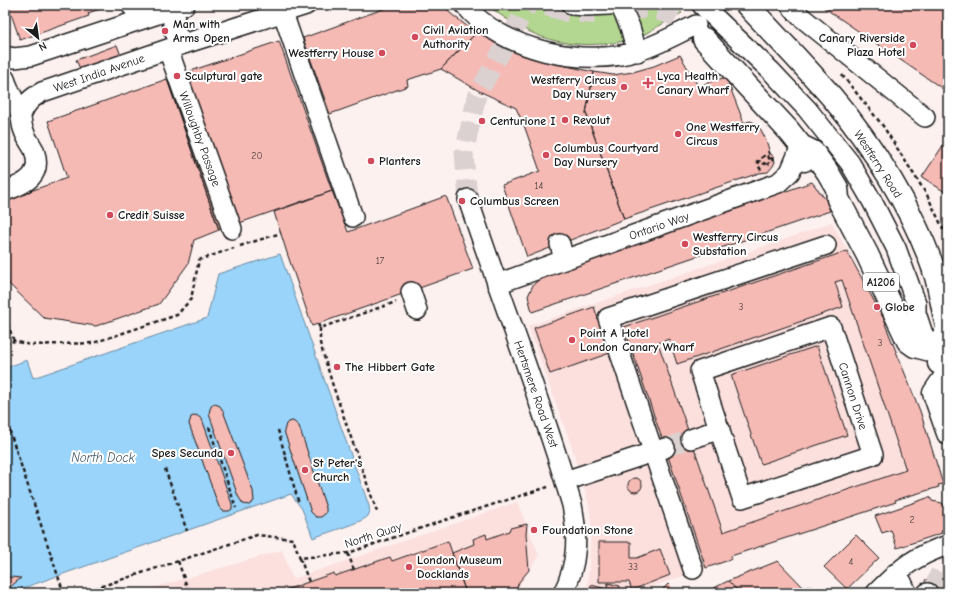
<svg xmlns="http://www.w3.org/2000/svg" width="953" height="598" font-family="'Comic Neue',sans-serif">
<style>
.built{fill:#fbe0de}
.green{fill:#b3d690;stroke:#687956}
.water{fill:#9ad4fa;stroke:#688aa1}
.building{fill:#f6bab5;stroke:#1c1c1c;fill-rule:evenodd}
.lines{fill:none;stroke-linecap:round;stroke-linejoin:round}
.minor-tunnel{stroke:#dbd1d0;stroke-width:19;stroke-dasharray:19 10;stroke-linecap:butt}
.major-tunnel{stroke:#dbd1d0;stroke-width:22;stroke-dasharray:22 11;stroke-linecap:butt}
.highway-tunnel{stroke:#dbd1d0;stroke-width:22;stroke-dasharray:22 11;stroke-linecap:butt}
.minor-casing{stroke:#1c1c1c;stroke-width:22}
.major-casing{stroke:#1c1c1c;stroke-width:25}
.highway-casing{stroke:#1c1c1c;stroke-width:25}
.path{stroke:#1c1c1c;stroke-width:2.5;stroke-dasharray:4 3;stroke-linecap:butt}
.minor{stroke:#fff;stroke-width:19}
.major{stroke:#fff;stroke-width:22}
.highway{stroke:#fff;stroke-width:22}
.path-bridge{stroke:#1c1c1c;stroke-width:2.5;stroke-dasharray:4 3;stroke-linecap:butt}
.poi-dot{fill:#d1495b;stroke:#fff;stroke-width:1.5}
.labels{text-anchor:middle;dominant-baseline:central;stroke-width:4;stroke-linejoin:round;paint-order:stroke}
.number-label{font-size:10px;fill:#524442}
.shield{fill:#fff;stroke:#606060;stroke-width:1}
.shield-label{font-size:11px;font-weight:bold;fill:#1c1c1c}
.poi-label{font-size:12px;font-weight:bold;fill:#1c1c1c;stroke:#fff;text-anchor:start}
.street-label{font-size:12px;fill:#1c1c1c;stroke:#fff}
.water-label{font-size:13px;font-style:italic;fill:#485c6a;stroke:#fff}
</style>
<rect width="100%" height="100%" fill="#fdf1f0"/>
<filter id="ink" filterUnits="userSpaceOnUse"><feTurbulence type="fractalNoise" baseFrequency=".025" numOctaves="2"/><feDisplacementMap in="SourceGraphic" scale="8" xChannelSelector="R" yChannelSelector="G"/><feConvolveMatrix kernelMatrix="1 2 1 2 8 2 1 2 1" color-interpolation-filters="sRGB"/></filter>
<g filter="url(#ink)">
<path class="built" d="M832 222 886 323 885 324 920 411 943 484 938 485 939 487 896 500V502L731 556 732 559 634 593H587L591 531V519L588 502 572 448 528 326 791 237Z
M517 502 539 555 515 593H135L282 550 293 579Z"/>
<path class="green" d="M487 5H553L563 8 615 9 625 41C569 51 532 40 487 5Z
M629 5H675L682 13 643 35Z"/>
<path class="water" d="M280 254 369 506C370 510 370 513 368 516 364 522 322 534 313 538L302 509 291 494 9 593H5V368L27 360 33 378 207 318 218 274Z"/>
<path class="building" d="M8 5H102L103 8 88 13 89 16 20 40Z
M394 5H445L450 13 476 33 441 69 407 80 408 86 330 114 303 38Z
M824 5H944L948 7V82L943 89 823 7Z
M476 33 483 34 548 62 594 72 586 113 624 219 527 257 502 185 540 171 525 128 516 108 479 91 441 69Z
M279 41 332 191 219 230 167 79Z
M117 45 121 56 81 71 76 60Z
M680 55 698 86 726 77 744 123 750 121 755 123 760 128 766 140 770 153 774 157 775 162 773 166 768 172 759 173 624 219 586 113 594 72 613 75 633 72 654 66Z
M167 79 219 230 194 240 188 264 159 304 96 326 44 318 9 284 5 272V200L67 178 48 121Z
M948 138V194L922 177Z
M812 182 826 200 830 211 532 312 528 296 533 285 542 277Z
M332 191 348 232 446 196 473 269 312 326 287 253 274 212Z
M847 251 886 323 885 324 920 411 943 484 938 485 939 487 895 500 896 502 731 556 732 559 706 568 624 327ZM842 280 906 470 723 532 658 343 669 339 677 364 843 307 835 282Z
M594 307 610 353 550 374 534 328Z
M817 346 847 435 761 464 731 375Z
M215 404 220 406 223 411 253 491 254 501 249 505 243 504 238 496 209 414 210 409 212 405Z
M196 415 202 419 232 504V509L229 511H223L219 507 189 424 191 417Z
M293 421 299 426 326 508V513L321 517H316L311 512 284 431 286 424 288 422Z
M628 485a7 7 0 1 1 14 0a7 7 0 1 1-14 0Z
M930 497 932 501 942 503 948 509V525L945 530 941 531 942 533 897 548 891 530 882 533 875 516Z
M527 524 526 534 529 570 519 582 515 593H466L452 553 474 544 473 539 486 534 487 539 509 531 510 528Z
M856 535 879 558 847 589 824 567Z
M448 541 466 593H280V592L334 573 335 576 390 557 392 561Z
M599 542H631V558H637L660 549 670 575 632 590 629 582H599Z
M778 561 805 589 809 585 817 593H740L728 581Z
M948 562V593H928L925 580 943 576V566Z
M5 577H11L21 578 5 591Z
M728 581 740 593H704Z
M608 583 620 586 619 593H589L591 585 607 589Z
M668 584 677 593H659Z"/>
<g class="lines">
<path class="minor-tunnel" d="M468 199 464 153 477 95 528 5
M665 448 691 439"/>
<path class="major-tunnel" d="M547 5 567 11 595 13
M624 9C660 5 679 12 704 39"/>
<path class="highway-tunnel" d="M933 593 948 556"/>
<defs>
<path id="minor" d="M131 5 143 19
M465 5C501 50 584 68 638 51 658 45 677 34 696 25
M572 5 586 6 609 5
M620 5 630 27 637 52
M702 5 771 71 807 109 850 163 872 201 896 248 916 303V313L923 334 934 351
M790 5 800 16 925 117
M178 7C170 24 170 34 187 43
M283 13 353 217
M168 49 232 229
M5 56 14 58 31 56 185 5
M5 79C9 91 15 101 20 113 22 119 21 125 24 131 26 138 31 144 34 150 43 175 26 184 5 191
M21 115C26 103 31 98 42 92L168 49 306 5
M468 199C502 301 542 402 572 505 578 536 578 564 563 593
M560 244 564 260
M497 284 778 183 790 172 801 146
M411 292 417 310
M831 327 873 455 742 498 700 371Z
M691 439 720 429
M565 481 665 448
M693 569 608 318 826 245
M896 573 902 582 907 593
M876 593C901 568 914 556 948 545
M927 593H928"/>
<path id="major" d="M747 5C775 35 804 65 831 96 873 145 913 210 934 270 940 288 942 308 947 326L946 332 934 351
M704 39 789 131 801 146 804 160
M801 146 813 152 827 171 837 188 838 199 867 254 908 341 915 346 934 351
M945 377 934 393 948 433"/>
<path id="highway" d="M934 271 948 286
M939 363 948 357
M945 377H948"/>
</defs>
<use href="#minor" class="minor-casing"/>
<use href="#major" class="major-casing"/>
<use href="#highway" class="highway-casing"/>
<path class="path" d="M842 75 883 126 927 195 948 239
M768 151 773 161 772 163
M756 161 769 165
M761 170 758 165 760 159 764 156H768L770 160 768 165
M240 246 281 233
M5 317 14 341
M318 324 320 328 396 302
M320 328V343L333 386 377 512
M5 344 14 341 30 345 93 343 177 315 191 299 199 260 234 248
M209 427 236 508
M278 430 299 504
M165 469 187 531
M348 553 354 570
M300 558 309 582
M178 561 189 593
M63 591 64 593
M81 593 257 535 293 539 300 558 348 553 457 516 548 487"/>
<use href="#minor" class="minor"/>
<use href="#major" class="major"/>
<use href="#highway" class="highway"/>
<path class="path-bridge" d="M5 417 63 591"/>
</g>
</g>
<g class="poi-dot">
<circle cx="165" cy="31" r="4"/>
<circle cx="415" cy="37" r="4"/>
<circle cx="913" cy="45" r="4"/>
<circle cx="382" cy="53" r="4"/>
<circle cx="177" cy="76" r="4"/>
<path d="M646 77h4v4h4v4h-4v4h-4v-4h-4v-4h4z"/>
<circle cx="624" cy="87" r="4"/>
<circle cx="565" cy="120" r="4"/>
<circle cx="482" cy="121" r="4"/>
<circle cx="678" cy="134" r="4"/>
<circle cx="546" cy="155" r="4"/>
<circle cx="371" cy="161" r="4"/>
<circle cx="462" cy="201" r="4"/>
<circle cx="110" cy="215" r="4"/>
<circle cx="685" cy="244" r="4"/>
<circle cx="877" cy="307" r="4"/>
<circle cx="572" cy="340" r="4"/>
<circle cx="337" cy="367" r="4"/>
<circle cx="231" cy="453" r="4"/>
<circle cx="305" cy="470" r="4"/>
<circle cx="534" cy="530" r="4"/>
<circle cx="409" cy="567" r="4"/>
</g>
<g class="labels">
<g class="number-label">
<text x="257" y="156">20</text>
<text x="539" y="186">14</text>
<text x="380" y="261">17</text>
<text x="741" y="307">3</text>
<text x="880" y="343">3</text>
<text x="912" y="520">2</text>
<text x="851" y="562">4</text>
<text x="633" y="567">33</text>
</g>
<rect class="shield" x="863" y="273" width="36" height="18" rx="3"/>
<g class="shield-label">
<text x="881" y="282">A1206</text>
</g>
<g class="poi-label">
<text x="173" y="24">Man with<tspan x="173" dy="14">Arms Open</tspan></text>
<text x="423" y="30">Civil Aviation<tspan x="423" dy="14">Authority</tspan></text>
<text x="905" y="38" text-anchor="end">Canary Riverside<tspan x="905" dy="14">Plaza Hotel</tspan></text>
<text x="374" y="53" text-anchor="end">Westferry House</text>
<text x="185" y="76">Sculptural gate</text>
<text x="657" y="76">Lyca Health<tspan x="657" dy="14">Canary Wharf</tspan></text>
<text x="616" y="80" text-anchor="end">Westferry Circus<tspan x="616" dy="14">Day Nursery</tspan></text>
<text x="573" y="120">Revolut</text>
<text x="490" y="121">Centurione I</text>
<text x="686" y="127">One Westferry<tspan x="686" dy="14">Circus</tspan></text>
<text x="554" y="148">Columbus Courtyard<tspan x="554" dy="14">Day Nursery</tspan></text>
<text x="379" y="161">Planters</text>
<text x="470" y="201">Columbus Screen</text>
<text x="118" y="215">Credit Suisse</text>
<text x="693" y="237">Westferry Circus<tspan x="693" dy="14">Substation</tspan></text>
<text x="885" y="307">Globe</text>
<text x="580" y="333">Point A Hotel<tspan x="580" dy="14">London Canary Wharf</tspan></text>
<text x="345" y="367">The Hibbert Gate</text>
<text x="223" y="453" text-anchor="end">Spes Secunda</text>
<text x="313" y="463">St Peter's<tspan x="313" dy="14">Church</tspan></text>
<text x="542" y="530">Foundation Stone</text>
<text x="417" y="560">London Museum<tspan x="417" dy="14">Docklands</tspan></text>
</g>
<g class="street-label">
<text transform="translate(99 73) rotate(-19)">West India Avenue</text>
<text transform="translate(200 139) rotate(70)">Willoughby Passage</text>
<text transform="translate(878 164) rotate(57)">Westferry Road</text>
<text transform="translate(659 226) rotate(-19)">Ontario Way</text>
<text transform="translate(536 394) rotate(71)">Hertsmere Road West</text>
<text transform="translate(853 396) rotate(72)">Cannon Drive</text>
<text transform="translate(373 535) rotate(-18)">North Quay</text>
</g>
<g class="water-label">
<text x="103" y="457">North Dock</text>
</g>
</g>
<rect width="953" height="598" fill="none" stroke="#fff" stroke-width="20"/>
<rect x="10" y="10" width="933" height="578" fill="none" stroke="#1c1c1c" stroke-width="1.5" filter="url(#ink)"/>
<g transform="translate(38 38) rotate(151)" stroke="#ffffff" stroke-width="3" paint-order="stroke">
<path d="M0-3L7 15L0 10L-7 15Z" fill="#1c1c1c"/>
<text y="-6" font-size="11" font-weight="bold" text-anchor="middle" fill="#1c1c1c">N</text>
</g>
</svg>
